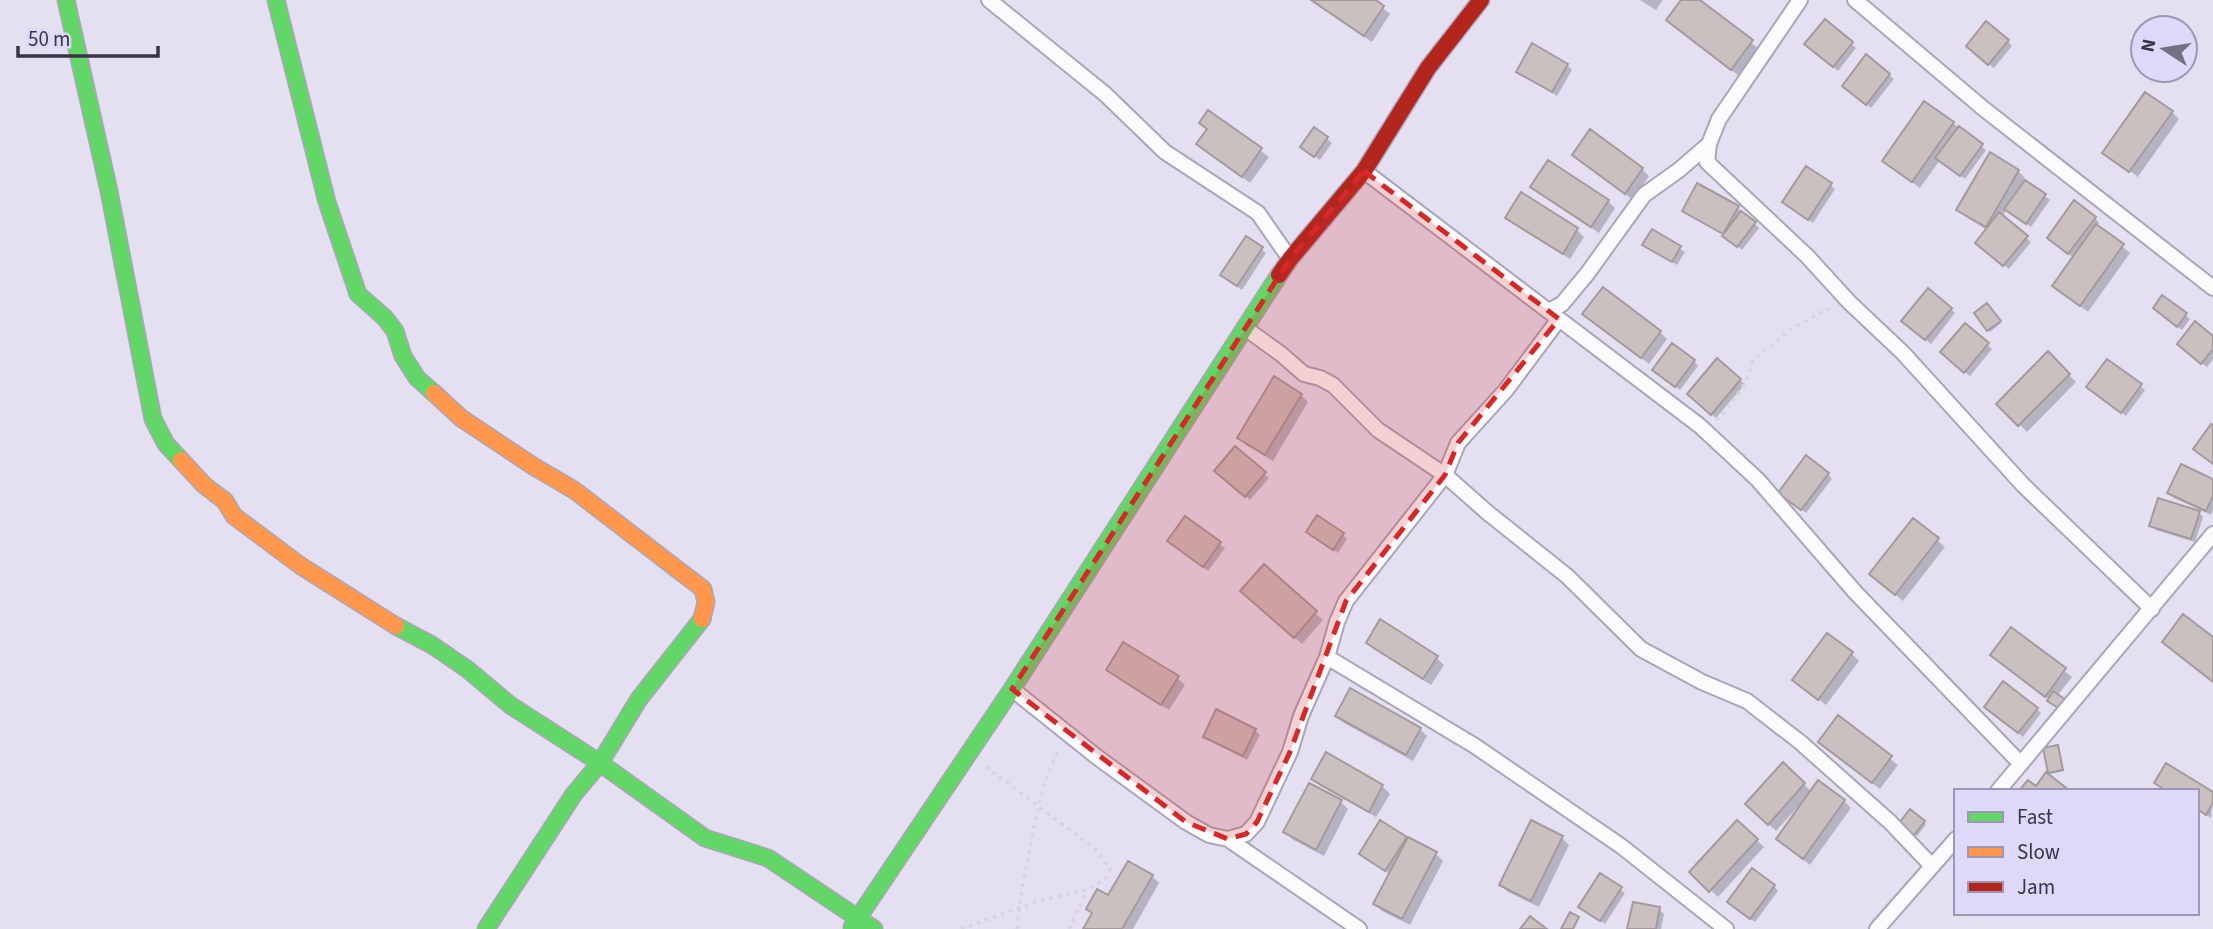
<svg xmlns="http://www.w3.org/2000/svg" width="2213" height="929" font-family="'Source Sans 3',sans-serif">
<style>
.shadow{fill:#0003}
.building{fill:#cbc0c0;stroke:#a49a9b;stroke-width:2}
.lines{fill:none;stroke-linecap:round;stroke-linejoin:round}
.street-casing{stroke:#aaa5b7;stroke-width:18}
.fast-casing{stroke:#aaa5b7;stroke-width:19}
.slow-casing{stroke:#aaa5b7;stroke-width:19}
.jam-casing{stroke:#aaa5b7;stroke-width:19}
.path{stroke:#d6d5db;stroke-width:3.5;stroke-dasharray:3.5 5;stroke-linecap:butt}
.street{stroke:#fbfafd;stroke-width:14}
.fast{stroke:#63d668;stroke-width:16}
.slow{stroke:#ff974d;stroke-width:16}
.jam{stroke:#b3261e;stroke-width:16}
.marked{fill:#d62828;fill-opacity:0.2;stroke:#d62828;stroke-width:5;stroke-dasharray:14 9;stroke-linejoin:round}
</style>
<rect width="100%" height="100%" fill="#e4e0f2"/>
<path class="shadow" d="M1310 0H1373L1390 14 1372 42Z
M1640 0H1663L1656 10Z
M1683 0H1697L1759 49 1739 76 1668 20Z
M1825 21 1856 48 1838 71 1811 48Z
M2008 41 2012 46 1994 68 1973 51Z
M1567 65 1572 70 1557 96 1518 72Z
M1889 75 1894 79 1871 108 1849 90Z
M1208 112 1269 157 1250 183 1198 144 1208 130Z
M2172 112 2179 119 2137 178V176L2110 156Z
M1953 123 1986 150 1965 179 1940 160 1920 188 1884 161Z
M1315 129 1332 143 1320 160 1307 151Z
M1574 155 1642 169 1649 176 1633 200Z
M1806 168 1835 189 1813 223 1784 202Z
M2018 171 2025 178 2024 181 2050 200 2031 227 2007 209 2002 217 2031 242 2009 269 1981 247 1987 230 1966 217 1958 209Z
M1532 187 1608 201 1615 208 1599 233 1540 194Z
M1521 195 1577 230 1584 237 1570 259 1515 224 1508 217Z
M1738 208 1759 228 1742 250 1725 235 1684 211Z
M2095 218 2099 223 2097 226 2130 253 2088 312 2054 286 2074 258 2053 242Z
M1652 231 1685 252 1677 265 1645 245Z
M1247 238 1266 253 1242 290 1226 279Z
M1987 305 2001 323 1990 332 1988 330Z
M1951 309 1955 313 1931 344 1908 325Z
M2159 313 2185 315 2190 319 2182 330Z
M1592 321 1660 332 1667 339 1649 364Z
M1965 325 1992 349 1970 376 1947 357Z
M2213 338V359L2207 367 2184 349Z
M2048 354 2076 382 2027 432 1999 404Z
M1694 361 1698 366 1680 390 1659 374Z
M1740 380 1745 384 1716 418 1694 399Z
M2140 386 2145 390 2126 416 2093 391Z
M1301 395 1308 402 1273 461 1246 445 1239 437Z
M1235 448 1269 478 1250 500 1221 475Z
M1828 474 1832 479 1806 513 1785 497Z
M2213 481V510L2211 515 2174 498 2169 493Z
M2199 512 2203 517 2195 542 2156 530 2151 525Z
M1186 518 1225 548 1208 571 1174 545Z
M1914 520 1945 547 1903 601 1871 574Z
M1343 535 1347 539 1338 553 1313 536Z
M1264 567 1323 620 1302 644 1250 598Z
M2011 629 2072 677 2057 696 2049 700 1992 655Z
M1368 642 1436 657 1444 665 1431 685 1375 650Z
M1851 653 1859 661 1826 705 1794 680Z
M1108 670 1177 678 1185 685 1169 710 1116 677Z
M2037 709 2041 713 2023 737 1991 711Z
M1337 716 1420 729 1427 736 1413 761 1344 723Z
M1838 718 1898 765 1880 789 1820 742Z
M1255 730 1260 735 1247 760 1210 741 1205 736Z
M2058 747 2064 771 2051 774 2049 772Z
M1326 755 1382 786 1390 794 1376 817 1320 786 1313 779Z
M1783 765 1812 792 1844 801 1851 808 1810 865 1778 839 1804 803 1802 802 1776 831 1747 804Z
M2028 782 2036 788 2067 791H2024L2023 789Z
M2197 791 2213 794 2211 818 2197 809Z
M1341 802 1348 809 1324 856 1292 839 1285 831Z
M1911 811 1926 824 1917 836 1902 823Z
M1381 822 1408 841 1436 854 1443 861 1410 925 1382 911 1375 904 1391 875 1361 854Z
M1737 822 1764 847 1718 897 1691 872Z
M1532 823 1562 838 1569 845 1539 907 1508 892 1501 885Z
M1601 875 1625 893 1605 924 1585 911Z
M1152 876 1159 883 1133 929H1085L1108 898Z
M1774 886 1778 891 1755 922 1733 907Z
M1659 909 1664 914 1661 929H1629Z"/>
<path class="building" d="M1311 0H1376L1384 6 1364 36Z
M1681 0H1700L1753 40 1731 70 1666 20Z
M1825 19 1853 42 1833 67 1804 44Z
M1986 21 2009 40 1988 65 1966 46Z
M1532 43 1568 64 1552 92 1516 72Z
M1866 54 1890 74 1866 105 1842 86Z
M2145 92 2173 111 2129 172 2102 153Z
M1924 101 1954 122 1912 182 1882 161Z
M1208 110 1262 148 1242 177 1196 144 1207 129 1199 123Z
M1959 126 1983 144 1960 176 1935 158Z
M1314 127 1328 137 1314 157 1300 147Z
M1590 129 1643 168 1625 194 1572 155Z
M1990 152 2019 170 1986 227 1956 210Z
M1548 160 1609 200 1591 227 1530 187Z
M1806 166 1832 183 1808 220 1782 202Z
M2025 180 2046 194 2026 224 2004 209Z
M1697 183 1739 206 1723 234 1682 211Z
M1521 192 1578 228 1563 254 1505 218Z
M2074 200 2096 217 2068 254 2047 238Z
M1741 211 1756 222 1737 247 1722 236Z
M1999 212 2028 236 2003 266 1975 243Z
M2096 224 2124 244 2080 306 2052 286Z
M1652 229 1681 246 1672 262 1642 245Z
M1246 236 1263 247 1237 286 1220 275Z
M1603 287 1661 331 1641 358 1582 314Z
M1928 288 1952 308 1925 340 1901 321Z
M2162 295 2187 313 2177 327 2153 308Z
M1987 303 2001 321 1987 331 1974 313Z
M2195 321 2213 336V349L2201 364 2177 344Z
M1965 323 1989 343 1964 373 1940 352Z
M1672 343 1695 360 1675 387 1652 370Z
M2048 351 2070 374 2018 426 1996 404Z
M1717 358 1741 379 1711 415 1687 394Z
M2107 359 2142 384 2121 413 2086 387Z
M1274 376 1302 394 1265 455 1237 438Z
M2211 424 2213 425V464L2193 449Z
M1235 446 1266 472 1245 497 1214 471Z
M1806 455 1829 473 1801 510 1778 493Z
M2181 464 2213 479V496L2206 511 2167 493Z
M2158 498 2200 511 2191 539 2149 526Z
M1317 515 1344 533 1333 550 1306 532Z
M1185 516 1221 542 1203 567 1167 541Z
M1913 518 1939 538 1895 595 1869 574Z
M1264 564 1317 611 1294 638 1240 591Z
M2183 614 2213 637V682L2162 642Z
M1380 619 1438 656 1423 679 1366 643Z
M2011 627 2066 668 2045 697 1990 655Z
M1827 633 1853 652 1818 700 1792 680Z
M1123 642 1179 676 1161 705 1106 670Z
M2003 681 2038 708 2018 733 1984 707Z
M1350 688 1421 728 1406 755 1335 716Z
M2053 691 2066 700 2060 709 2047 701Z
M1216 709 1256 729 1243 756 1203 737Z
M1838 715 1892 756 1872 783 1818 742Z
M2058 745 2063 770 2048 773 2043 748Z
M1326 752 1383 785 1369 812 1311 779Z
M1783 762 1805 783 1768 825 1745 804Z
M2166 763 2213 792V803L2206 815 2197 809V791H2167L2154 783Z
M2046 772 2070 791 2020 789 2028 780 2036 786Z
M1818 780 1845 800 1803 859 1776 839Z
M1309 783 1342 800 1316 850 1283 832Z
M1910 809 1925 821 1914 835 1899 823Z
M1380 820 1407 837 1385 871 1359 854Z
M1531 820 1563 836 1531 901 1499 885Z
M1737 820 1758 839 1709 892 1689 872Z
M1408 837 1437 852 1402 919 1373 904Z
M1128 861 1153 875 1122 929H1083L1092 913 1086 909 1097 889 1108 895Z
M1752 868 1775 885 1750 919 1727 902Z
M1600 873 1622 887 1600 921 1578 907Z
M1633 902 1660 907 1656 929H1627Z
M1570 912 1579 917 1573 929H1561Z
M1530 916 1547 929H1520Z"/>
<g class="lines">
<defs>
<path id="street" d="M989 0 1105 94 1165 152 1258 213 1290 259
M1800 0 1719 119 1709 144 1707 162 1807 256 1849 302 1903 353 2023 485 2152 609
M1855 0 1984 109 2213 288
M1364 171 1700 426 1758 480 1855 592 2021 764
M1549 311 1562 304 1587 274 1644 195 1679 170 1709 144
M1559 319 1506 390 1458 443 1445 475 1346 601 1337 622 1327 657 1475 746 1621 846 1726 929
M1245 328 1281 354 1304 374 1320 378 1333 385 1378 430 1445 475 1488 513 1567 576 1641 649 1702 682 1747 701 1800 742 1890 822 1932 866
M1012 689 1097 757 1186 822 1209 835 1228 839 1246 834 1257 822 1290 752 1301 716 1327 657
M1998 791 2213 534
M1228 839 1359 929
M1877 929 1956 839"/>
<path id="fast" d="M66 0 109 191 153 419 166 444 181 460
M276 0 327 202 358 294 385 318 395 331 403 356 417 378 434 393
M396 626 432 645 467 669 510 705 600 763 705 838 768 858 874 929
M852 927 1012 689 1279 275
M486 929 574 794 600 763 639 699 702 619"/>
<path id="slow" d="M434 393 461 418 533 466 574 490 703 589 706 602 702 619
M181 460 204 485 225 501 234 516 301 566 396 626"/>
<path id="jam" d="M1279 275 1290 259 1364 171 1428 68 1481 0"/>
</defs>
<use href="#street" class="street-casing"/>
<use href="#fast" class="fast-casing"/>
<use href="#slow" class="slow-casing"/>
<use href="#jam" class="jam-casing"/>
<path class="path" d="M1716 420 1728 409 1742 388 1750 372 1753 360 1793 328 1818 314 1832 308
M961 929 1038 901 1087 890 1105 879 1110 869 1097 850 982 764
M1017 929C1019 903 1024 878 1029 853 1036 816 1041 782 1060 748
M1069 929 1087 890"/>
<use href="#street" class="street"/>
<use href="#fast" class="fast"/>
<use href="#slow" class="slow"/>
<use href="#jam" class="jam"/>
</g>
<path class="marked" d="M1364 171 1559 319 1458 443 1445 475 1346 601 1290 752 1257 822 1246 834 1228 839 1186 822 1012 689 1290 259Z"/>
<rect x="1954" y="789" width="245" height="126" fill="#e0d8fa" stroke="#9d96b3" stroke-width="2"/>
<rect x="1968" y="812" width="35" height="10" fill="#63d668" stroke="#9d96b3" stroke-width="2"/>
<text x="2017" y="824" font-size="21" fill="#383348">Fast</text>
<rect x="1968" y="847" width="35" height="10" fill="#ff974d" stroke="#9d96b3" stroke-width="2"/>
<text x="2017" y="859" font-size="21" fill="#383348">Slow</text>
<rect x="1968" y="882" width="35" height="10" fill="#b3261e" stroke="#9d96b3" stroke-width="2"/>
<text x="2017" y="894" font-size="21" fill="#383348">Jam</text>
<g transform="translate(2164 49) rotate(282)"><circle r="33" fill="#e0d8fa" stroke="#9d96b3" stroke-width="2"/>
<path d="M0-5L12 26L0 18L-12 26Z" fill="#747084"/>
<text y="-10" font-size="19" font-weight="bold" text-anchor="middle" fill="#383348">N</text>
</g>
<path d="M18 46v10h140v-10" fill="none" stroke="#383348" stroke-width="3.5"/>
<text x="28" y="46" font-size="21" fill="#383348" stroke="#e0d8fa" stroke-width="5" paint-order="stroke">50 m</text>
</svg>
